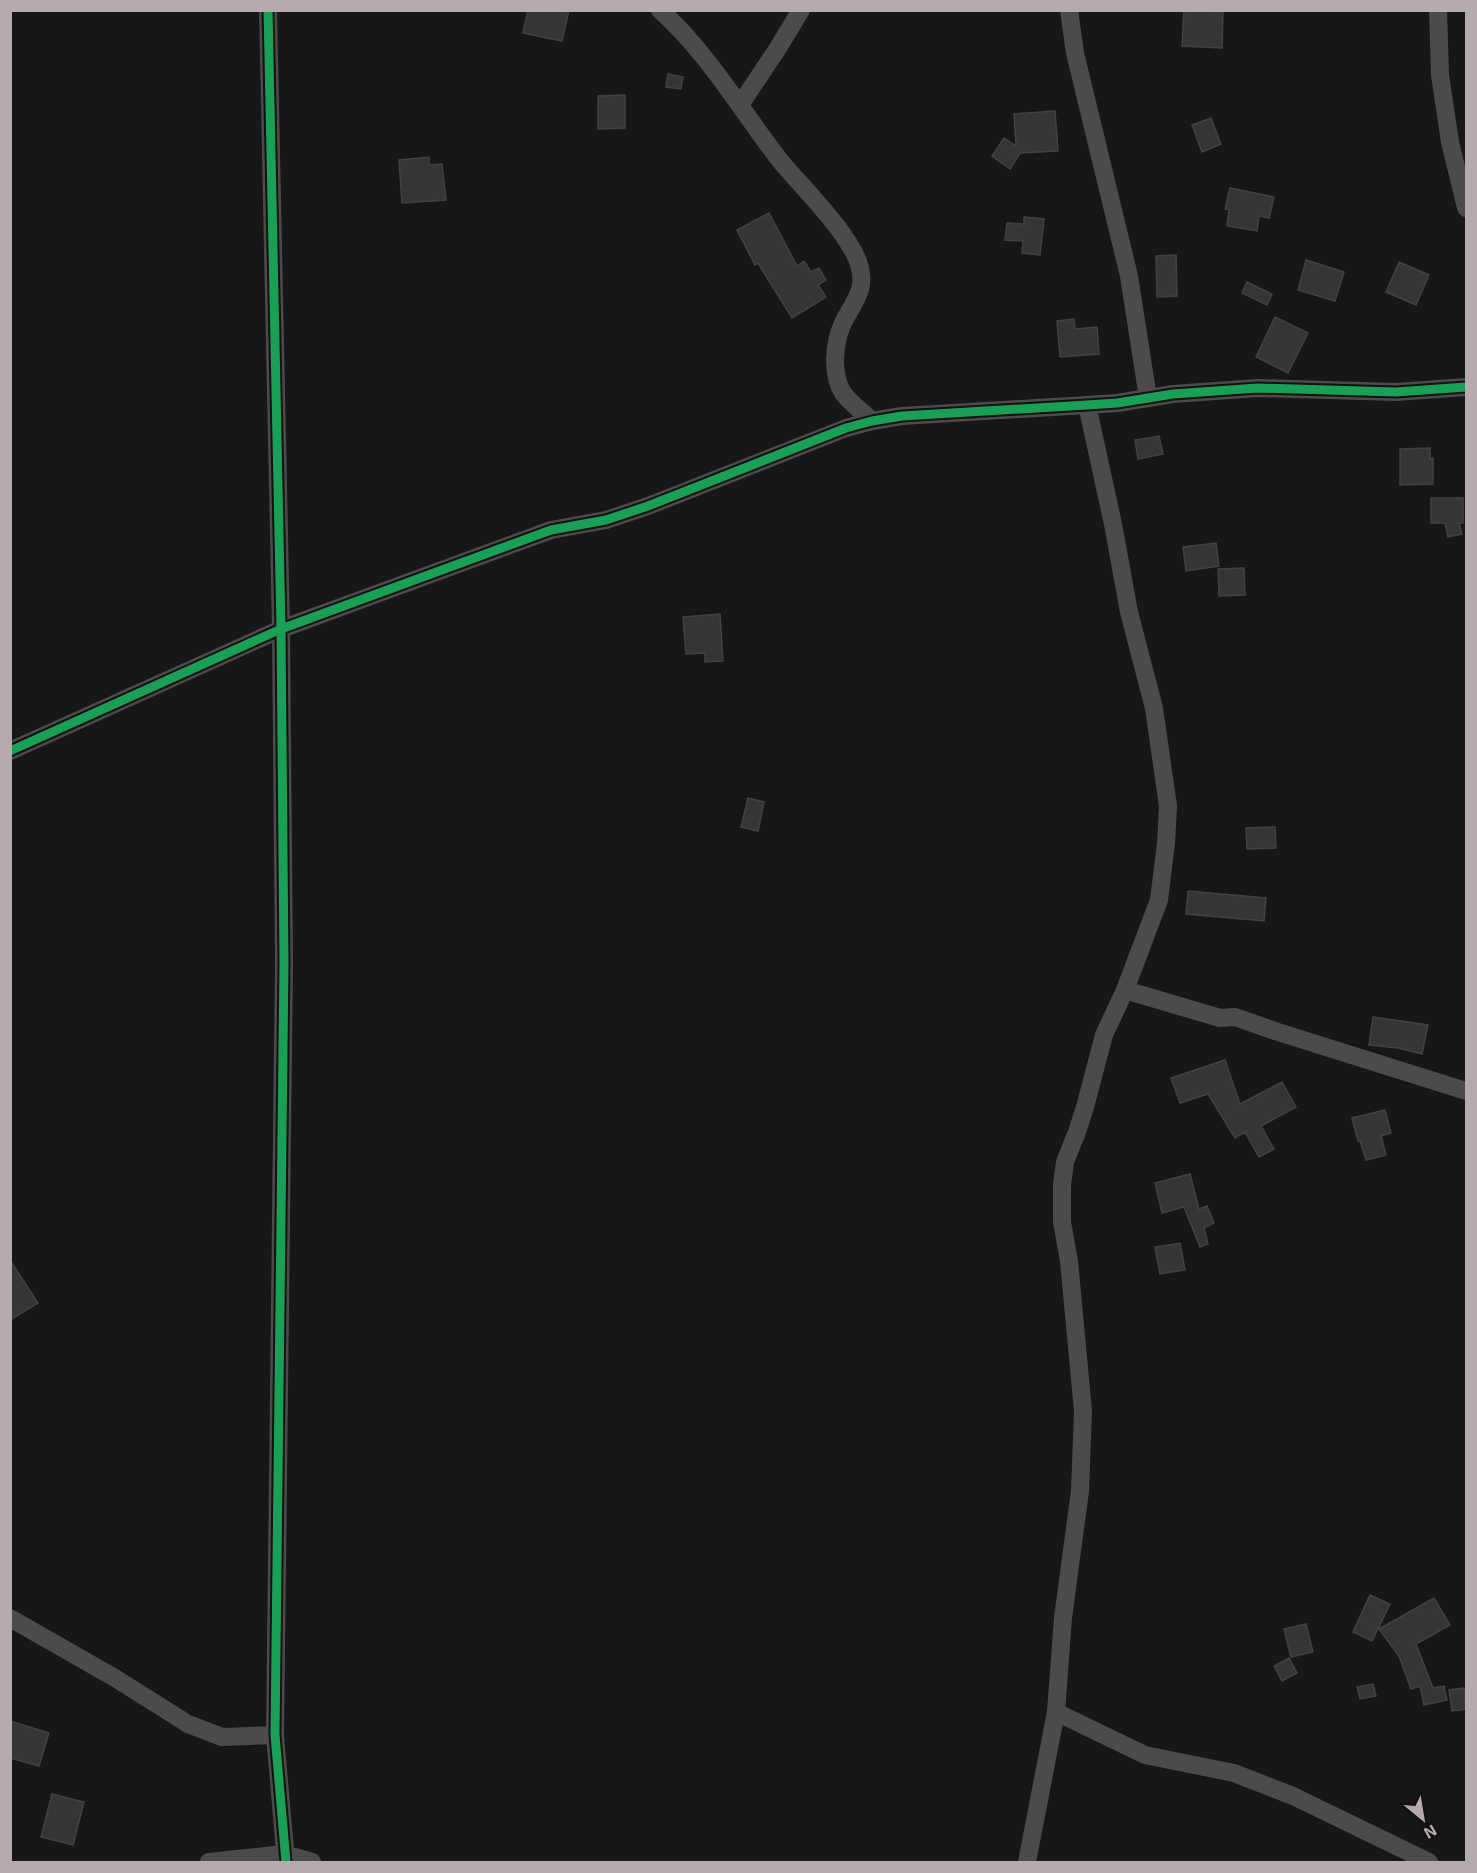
<svg xmlns="http://www.w3.org/2000/svg" width="1477" height="1873" font-family="'Exo 2',sans-serif">
<style>
.building{fill:#363535;stroke:#434041;stroke-width:1.5}
.lines{fill:none;stroke-linecap:round;stroke-linejoin:round}
.minor{stroke:#4d4a4b;stroke-width:18}
.cycleway-casing{stroke:#131111;stroke-width:13}
.cycleway{stroke:#1a9f57;stroke-width:9}
</style>
<rect width="100%" height="100%" fill="#171717"/>
<path class="building" d="M528 10H569L562 41 523 33Z
M1184 10 1223 12 1222 48 1182 46Z
M668 74 683 77 681 89 666 87Z
M625 95V128L598 129V96Z
M1055 111 1058 151 1020 153 1010 169 992 156 1004 138 1016 146 1014 114Z
M1211 118 1221 144 1202 152 1192 125Z
M429 157V165L442 164 446 200 402 203 399 160Z
M1230 188 1274 197 1269 218 1259 216 1257 231 1227 226 1229 210 1225 209Z
M769 213 797 266 804 261 811 272 819 268 826 280 818 285 826 297 792 318 758 263 755 265 737 230Z
M1024 217 1044 219 1040 255 1022 253 1023 241 1005 240 1007 223 1024 224Z
M1176 255 1177 296 1157 297 1156 256Z
M1306 260 1344 272 1335 301 1298 290Z
M1399 262 1429 275 1416 305 1386 292Z
M1247 282 1272 294 1267 305 1242 293Z
M1275 317 1308 333 1288 373 1256 357Z
M1074 319 1075 329 1097 327 1099 354 1060 357 1057 321Z
M1159 436 1163 454 1138 459 1135 440Z
M1430 448V459L1433 458V484L1400 485V449Z
M1431 498H1463V523H1459L1462 534 1448 537 1445 523H1431Z
M1216 543 1219 566 1186 571 1183 547Z
M1244 568 1245 595 1219 596 1218 569Z
M720 614 723 661 705 662V653L686 654 683 617Z
M748 798 764 802 758 831 741 827Z
M1275 827 1276 848 1247 849 1246 828Z
M1188 891 1266 898 1264 921 1186 914Z
M1373 1017 1428 1025 1422 1054 1398 1048 1369 1045Z
M1225 1060 1240 1104 1282 1082 1296 1107 1261 1126 1274 1149 1259 1157 1245 1132 1235 1138 1208 1094 1180 1103 1171 1078Z
M1385 1110 1391 1133 1381 1136 1386 1155 1366 1160 1360 1141H1358L1352 1118Z
M1190 1174 1199 1209 1207 1206 1214 1223 1204 1228 1208 1244 1200 1247 1184 1207 1162 1213 1155 1183Z
M1180 1243 1185 1270 1160 1274 1155 1247Z
M10 1260 38 1303 10 1320Z
M1370 1595 1390 1604 1372 1641 1353 1632Z
M1434 1598 1450 1625 1416 1644 1433 1688 1444 1686 1447 1700 1424 1705 1420 1686 1411 1689 1399 1656 1379 1629Z
M1306 1624 1313 1652 1291 1657 1284 1629Z
M1289 1658 1297 1673 1282 1681 1274 1666Z
M1373 1684 1376 1696 1360 1699 1357 1687Z
M1464 1688 1466 1709 1452 1711 1449 1690Z
M10 1721 49 1733 39 1766 10 1758Z
M52 1794 84 1802 73 1845 41 1837Z"/>
<g class="lines">
<path class="minor" d="M268 10 281 629 284 963 275 1735 286 1862
M660 10C709 54 742 112 782 163 804 189 853 237 860 268 866 291 852 304 843 323 834 342 831 374 843 393 849 402 864 413 872 421
M1069 10 1075 53 1129 276 1148 398
M1438 10 1440 75 1450 142 1466 208
M740 105 778 48 801 10
M10 751 281 629 551 530 606 520 648 506 846 428 872 421 902 416 1087 405 1117 403 1173 394 1258 388 1396 392 1466 387
M1125 990 1220 1018 1235 1017 1278 1032 1466 1091
M10 1618 115 1678 188 1724 222 1737 275 1735
M1056 1712 1145 1755 1234 1773 1293 1796 1429 1862
M209 1862 284 1854 312 1862
M1027 1862 1056 1712 1063 1618 1080 1491 1083 1411 1069 1261 1062 1222V1185L1065 1162 1077 1132 1085 1107 1104 1035 1125 990 1159 900 1166 843 1168 806 1154 708 1129 612 1113 524 1087 405"/>
<defs>
<path id="cycleway" d="M268 10 281 629 284 963 275 1735 286 1862
M10 751 281 629 551 530 606 520 648 506 846 428 872 421 902 416 1087 405 1117 403 1173 394 1258 388 1396 392 1466 387"/>
</defs>
<use href="#cycleway" class="cycleway-casing"/>
<use href="#cycleway" class="cycleway"/>
</g>
<rect width="1477" height="1873" fill="none" stroke="#b7aaae" stroke-width="24"/>
<g transform="translate(1423 1819) rotate(150)" stroke="#131111" stroke-width="4.5" paint-order="stroke">
<path d="M0-4.5L10 22L0 15L-10 22Z" fill="#b7aaae"/>
<text y="-9" font-size="16" font-weight="bold" text-anchor="middle" fill="#b7aaae">N</text>
</g>
</svg>
